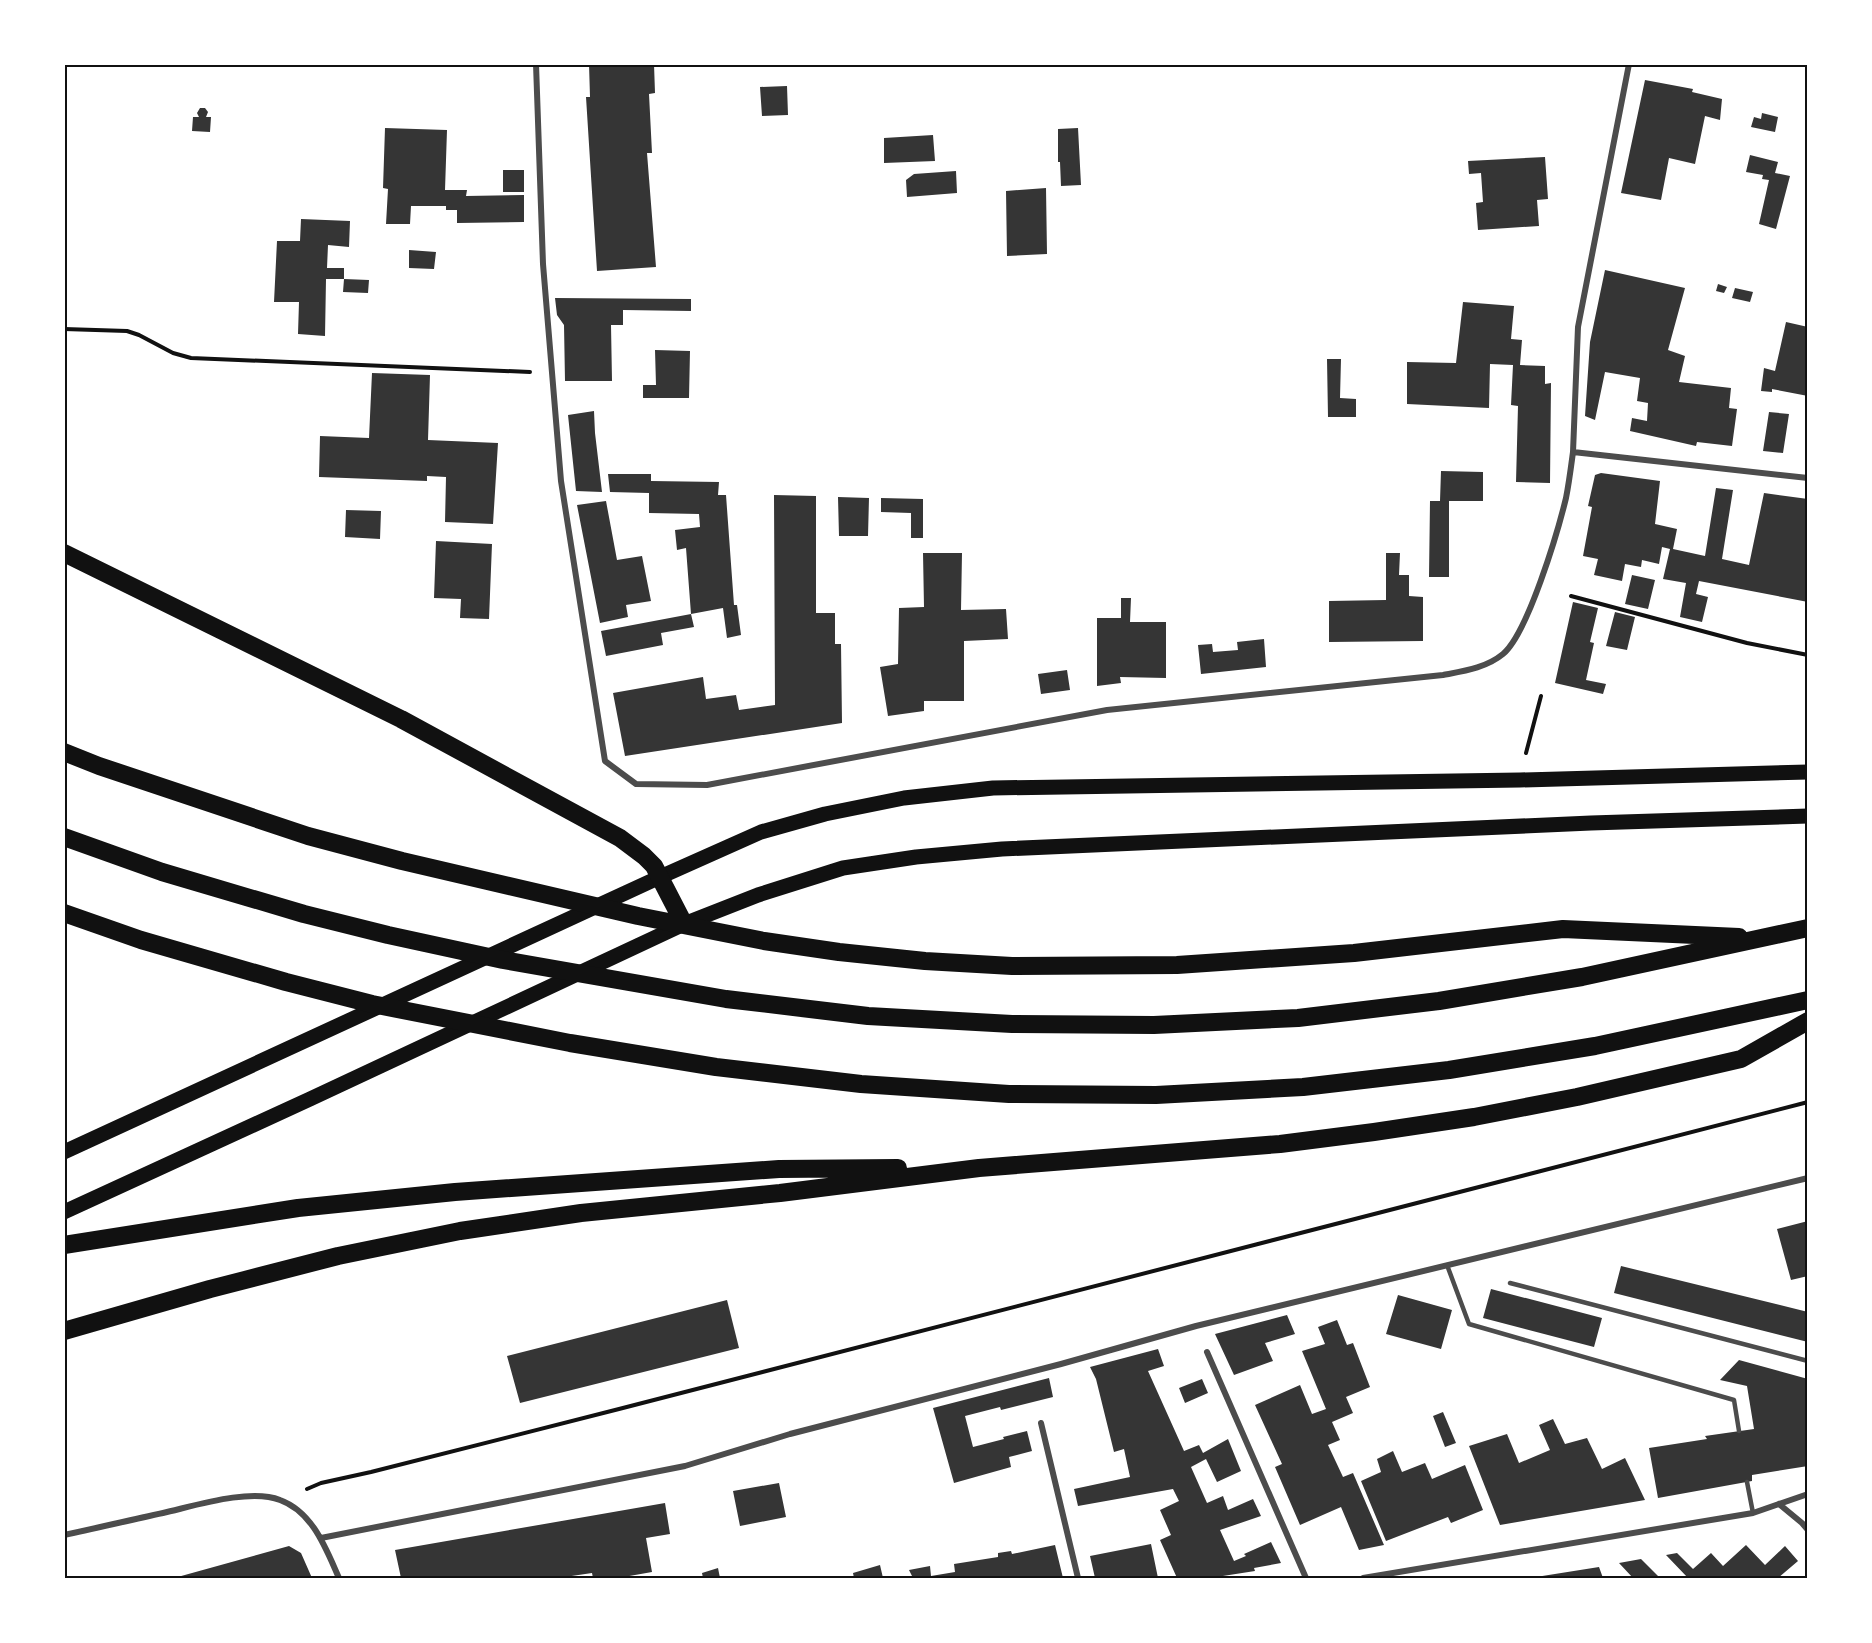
<svg xmlns="http://www.w3.org/2000/svg" width="1872" height="1643" font-family="Manrope,sans-serif">
<style>
.building{fill:#353535}
.lines{fill:none;stroke-linecap:round;stroke-linejoin:round}
.path{stroke:#111;stroke-width:4}
.service{stroke:#4c4c4c;stroke-width:4.5}
.minor{stroke:#4c4c4c;stroke-width:6}
.primary{stroke:#111;stroke-width:15}
.motorway{stroke:#111;stroke-width:18}
.neatline{fill:none;stroke:#111;stroke-width:2}
</style>
<rect width="100%" height="100%" fill="#fff"/>
<path class="building" d="M589 64H654L655 93 649 94 652 153H647L656 267 597 271 586 97H590Z
M1645 80 1693 89 1692 92 1722 99 1720 120 1705 116 1695 164 1669 158 1661 200 1621 193Z
M787 86 788 115 762 116 760 87Z
M200 108H205L208 112 206 117H211L210 132 192 131 193 117H199L197 113Z
M1762 113 1778 117 1775 132 1751 127 1754 117 1761 119Z
M385 128 447 130 445 190H467L466 196 524 195V222L457 223V210H446V206H411L410 224H386L388 189 383 188Z
M1078 128 1081 185 1061 186 1060 162H1058V129Z
M933 135 935 161 884 163V138Z
M1750 155 1778 162 1775 173 1790 176 1776 229 1759 224 1769 180 1762 179 1763 175 1746 172Z
M1545 157 1548 199 1537 200 1539 226 1478 230 1476 203 1483 202 1481 173 1469 174 1468 161Z
M503 170H524V192H503Z
M956 171 957 193 907 197 906 180 914 174Z
M1046 188 1047 254 1007 256 1006 191Z
M301 219 350 221 349 247 328 245 327 268H344V279H326L325 336 298 334 299 302H274L277 241H300Z
M409 250 436 252 434 269 409 268Z
M1605 270 1685 288 1668 350 1685 356 1679 382 1731 388 1729 408 1737 409 1732 446 1697 442 1696 446 1630 431 1632 418 1647 421 1648 403 1637 401 1640 378 1605 372 1595 420 1585 416 1590 342Z
M344 279 369 280 368 293 343 292Z
M1718 284 1727 287 1724 293 1716 291Z
M1735 288 1753 292 1750 302 1732 298Z
M555 298 691 299V311L623 310V325H611L612 381H565L564 325 557 315Z
M1463 302 1514 306 1511 339 1522 340 1520 365 1545 366V384L1551 383 1550 483 1516 482 1518 406 1511 405 1513 365 1490 364 1489 408 1407 404V362L1456 363Z
M1786 322 1808 327V396L1772 389V392L1761 391 1764 368 1775 371Z
M655 350 690 351 689 398H643V385H656Z
M1327 359H1341L1340 398 1356 399V417H1328Z
M372 373 430 375 428 440 498 443 493 524 445 522 446 477 427 476V481L319 477 320 436 369 438Z
M594 411 595 433 602 492 576 491 568 415Z
M1769 412 1789 414 1783 453 1763 451Z
M1441 471 1483 472V501H1449V577H1429L1430 501H1440Z
M1601 473 1660 481 1655 524 1677 529 1673 549 1705 556 1716 488 1733 490 1722 559 1749 565 1764 493 1808 499V602L1699 581 1696 594 1708 597 1702 622 1680 617 1686 583 1663 579 1670 549 1662 547 1659 564 1642 560 1641 567 1625 564 1622 581 1594 575 1598 559 1583 556 1592 507 1588 506 1595 475Z
M608 474H651V481L719 482 718 495H726L734 605H737L741 635 727 638 723 608 691 614 694 627 661 633 663 645 606 656 601 631 691 614 686 548 677 550 675 530 700 527 699 514 649 513V493L610 492Z
M774 495 816 496V613H835V644H841L842 723 625 756 613 693 703 677 706 699 736 695 739 710 775 705Z
M838 497 869 498 868 536H839Z
M881 498 923 499V538H911V513L881 512Z
M606 501 617 560 642 556 651 601 626 605 628 617 600 623 577 505Z
M346 510 381 511 380 539 345 537Z
M436 541 492 544 489 619 460 618 461 599 434 598Z
M923 553H962L961 610 1006 609 1008 639 964 641V701H924V711L888 716 880 667 898 664 899 608 924 607Z
M1386 553H1400L1399 575H1409V596L1423 597V641L1329 642V601L1386 600Z
M1632 575 1655 580 1648 609 1625 604Z
M1121 598H1131L1130 622H1166V678L1120 677 1121 683 1097 686V618H1121Z
M1573 602 1598 608 1590 642 1594 643 1586 680 1606 684 1603 694 1555 683Z
M1615 612 1635 617 1627 650 1606 646Z
M1264 639 1266 667 1201 674 1198 645 1212 644 1213 652 1238 650 1237 642Z
M1067 670 1070 690 1041 694 1038 674Z
M1808 1221V1276L1791 1280 1777 1229Z
M1621 1266 1808 1312V1342L1614 1293Z
M1491 1289 1602 1318 1594 1347 1483 1318Z
M1398 1295 1452 1310 1441 1349 1386 1334Z
M727 1300 739 1348 520 1403 507 1356Z
M1287 1315 1295 1334 1265 1343 1273 1361 1234 1375 1215 1334Z
M1337 1320 1347 1345 1353 1343 1370 1387 1346 1397 1353 1413 1332 1422 1340 1440 1328 1445 1343 1477 1353 1473 1384 1545 1359 1550 1341 1507 1300 1525 1275 1467 1282 1464 1255 1405 1300 1385 1312 1414 1326 1409 1302 1351 1325 1344 1318 1327Z
M1158 1349 1164 1366 1148 1371 1184 1451 1199 1445 1203 1453 1228 1439 1241 1471 1217 1482 1206 1459 1191 1467 1207 1503 1223 1496 1228 1510 1253 1499 1261 1516 1220 1530 1234 1561 1246 1556 1244 1554 1271 1542 1281 1563 1254 1568 1255 1571 1210 1578H1177L1160 1540 1171 1535 1160 1510 1179 1501 1173 1489 1078 1506 1074 1489 1130 1477 1124 1449 1114 1452 1096 1379 1090 1367Z
M1739 1360 1808 1379V1466L1752 1475V1481L1658 1498 1649 1448 1707 1439 1705 1436 1754 1429 1747 1386 1720 1380Z
M1049 1378 1053 1397 1001 1410 1000 1407 965 1416 973 1447 1004 1439 1003 1437 1027 1431 1032 1451 1009 1457 1011 1467 954 1483 933 1408Z
M1202 1379 1208 1393 1185 1403 1179 1388Z
M1443 1412 1456 1443 1445 1447 1433 1416Z
M1553 1419 1565 1444 1587 1438 1602 1469 1625 1458 1645 1500 1500 1525 1469 1446 1507 1434 1519 1463 1550 1450 1539 1425Z
M1393 1451 1402 1472 1425 1463 1432 1479 1465 1465 1483 1510 1451 1523 1448 1517 1386 1541 1361 1481 1381 1472 1377 1459Z
M779 1483 786 1517 740 1526 733 1491Z
M665 1503 670 1534 646 1538 652 1572 618 1578H593L592 1573 558 1578H401L395 1550Z
M1151 1544 1158 1578H1095L1090 1556Z
M1055 1545 1063 1578H913L909 1570 930 1566 931 1576 955 1572 954 1564 998 1557V1553L1011 1551 1012 1554Z
M1746 1545 1765 1565 1785 1546 1798 1561 1778 1578H1688L1666 1555 1677 1553 1693 1569 1711 1553 1723 1566Z
M289 1546 301 1553 312 1578H174Z
M1641 1559 1660 1578H1633L1619 1563Z
M880 1565 883 1578H854L853 1573Z
M1599 1567 1603 1578H1536V1577Z
M718 1568 720 1578H703L702 1573Z"/>
<g class="lines">
<path class="path" d="M64 329 127 331 139 335 173 353 191 358 530 372
M1571 596 1747 643 1808 655
M1526 753 1541 696
M307 1489 321 1483 371 1472 619 1409 1808 1102"/>
<path class="service" d="M1447 1265 1469 1324 1734 1400 1739 1431
M1510 1283 1808 1361
M1747 1482 1753 1513"/>
<path class="minor" d="M536 64 543 264 561 481 605 761 636 784 707 785 1107 710 1443 675C1464 671 1486 668 1503 654 1528 633 1558 531 1566 498 1569 483 1571 467 1573 452L1808 478
M1573 452 1578 327 1629 64
M1207 1352 1306 1578
M1041 1423 1078 1578
M1779 1504 1802 1523 1808 1530
M64 1535C97 1528 130 1520 163 1513 194 1506 250 1488 280 1500 313 1512 326 1549 339 1578
M321 1538 685 1466 790 1434 1061 1364 1196 1326 1808 1178
M1363 1578 1753 1513 1808 1494"/>
<path class="primary" d="M64 1152 660 877 761 832 825 814 904 798 993 788 1520 780 1808 772
M64 1212 310 1099 684 924 758 895 843 868 916 857 1002 849 1591 823 1808 816"/>
<path class="motorway" d="M64 553 401 719 620 838 644 856 654 866 684 924
M64 752 99 766 308 836 402 861 638 916 764 941 839 952 925 961 1012 966 1177 965 1354 953 1563 929 1739 937
M64 837 162 872 304 914 388 935 503 960 726 999 868 1016 1012 1024 1154 1025 1298 1018 1439 1001 1582 977 1808 928
M64 913 141 940 286 982 372 1004 570 1043 716 1067 861 1084 1009 1094 1156 1095 1303 1087 1449 1070 1595 1046 1808 1000
M64 1245 298 1208 455 1192 779 1169 898 1168
M64 1331 210 1289 338 1256 460 1231 581 1213 780 1193 979 1168 1280 1144 1374 1132 1474 1117 1577 1097 1741 1059 1808 1021"/>
</g>
<rect width="1872" height="1643" fill="none" stroke="#ffffff" stroke-width="132"/>
<rect x="66" y="66" width="1740" height="1511" class="neatline"/>
</svg>
